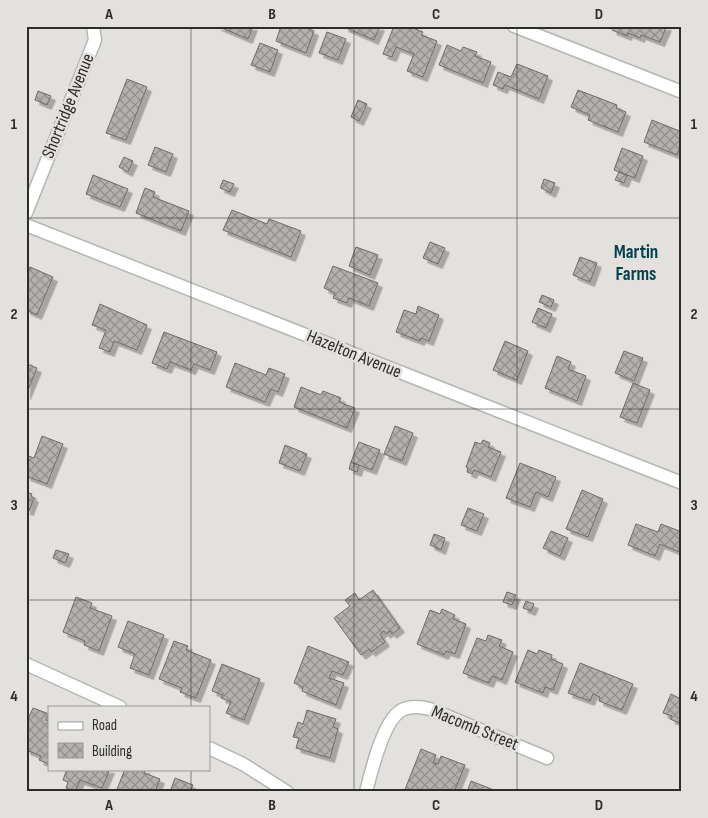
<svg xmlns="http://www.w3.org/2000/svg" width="708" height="818" font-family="'Sofia Sans Condensed',sans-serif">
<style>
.building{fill:url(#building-cross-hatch);stroke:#6d6b69;filter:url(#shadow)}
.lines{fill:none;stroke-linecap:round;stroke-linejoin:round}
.minor-casing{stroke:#b6b5b2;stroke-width:15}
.minor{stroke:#fff;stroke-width:12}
.grid{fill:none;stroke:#2d2c2b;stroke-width:1;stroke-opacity:0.55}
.labels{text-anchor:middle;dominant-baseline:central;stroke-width:5;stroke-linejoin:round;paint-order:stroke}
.street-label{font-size:18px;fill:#2d2c2b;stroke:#e3e1de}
.neighbourhood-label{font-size:19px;font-weight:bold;fill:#04404e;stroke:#e3e1de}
.neatline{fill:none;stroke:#2d2c2b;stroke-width:2}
.grid-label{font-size:16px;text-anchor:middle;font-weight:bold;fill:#2d2c2b}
</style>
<defs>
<pattern id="building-cross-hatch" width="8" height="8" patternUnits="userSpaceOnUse" patternTransform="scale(1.25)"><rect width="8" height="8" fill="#b3b1ae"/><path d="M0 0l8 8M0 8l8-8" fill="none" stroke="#92908e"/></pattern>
<filter id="shadow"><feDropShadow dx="4.5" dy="4.5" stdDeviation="0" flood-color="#0004"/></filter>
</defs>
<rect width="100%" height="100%" fill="#e3e1de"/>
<path class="building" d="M217 26H253L248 39Z
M281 26H302L314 31 306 53 276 41Z
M344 26H380L374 40 344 27Z
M394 26H408L423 32 421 35 437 41 423 77 407 71 414 54 396 47 392 57 383 54Z
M611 26H667L660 42 641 35 640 38 628 33 627 36 612 30 613 27Z
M327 32 346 39 338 60 319 53Z
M260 43 278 50 270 72 251 65Z
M447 45 461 51 463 47 477 52 475 56 491 62 483 83 439 65Z
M517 64 548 76 539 99 505 85 503 89 493 85 498 72 511 77Z
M127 79 147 87 126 140 106 133Z
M578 90 617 105 616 108 626 112 618 132 588 120 590 115 571 107Z
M38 91 51 96 47 105 35 100Z
M358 100 367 104 359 121 351 117Z
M652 120 682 132V143L677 155 644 142Z
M155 147 173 154 166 172 148 165Z
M622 148 643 156 635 178 614 170Z
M124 157 133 161 128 172 119 167Z
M619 172 627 175 624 183 615 180Z
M93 175 128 189 120 207 86 194Z
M544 179 555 183 551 193 541 188Z
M223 180 234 184 230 192 220 188Z
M145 188 155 192 153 197 189 211 181 231 136 213Z
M232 210 267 224 269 219 301 231 291 257 223 230Z
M430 242 445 248 438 264 423 258Z
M356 247 378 255 370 275 349 266Z
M580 257 597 263 590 282 573 275Z
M333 266 378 283 369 306 349 298 347 303 333 298 335 293 324 288Z
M30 267 53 277 37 315 26 310V276Z
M542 295 554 300 551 307 539 302Z
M100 304 147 325 137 350 114 341 110 352 99 348 106 330 92 325Z
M418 306 439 315 429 341 421 338 420 341 396 332 404 310 416 314Z
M538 308 552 314 546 328 532 322Z
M164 332 217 352 210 370 194 364 191 370 170 362 167 369 152 363Z
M505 341 528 351 517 380 493 370Z
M624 351 643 358 634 381 615 373Z
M557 356 571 362 568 369 586 376 577 401 545 388Z
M26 360 28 361 27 364 37 368 26 395Z
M235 363 266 375 269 368 285 374 278 392 271 389 265 402 226 387Z
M633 383 650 390 637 423 620 417Z
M301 387 321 395 323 391 341 398 339 402 355 408 347 428 294 407Z
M395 426 413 433 402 461 384 454Z
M42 436 63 444 47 484 26 476V455L34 458Z
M483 440 490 443 488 447 501 452 491 477 474 470 472 474 467 472 468 468 466 467 475 442 481 444Z
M359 442 380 450 372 470 351 462Z
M285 445 307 454 300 471 279 463Z
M351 462 359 465 357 472 349 469Z
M520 463 556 477 548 497 536 492 530 507 506 498Z
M582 490 603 499 588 537 566 529Z
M26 492 32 494 31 496 34 498 29 511 26 510Z
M468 508 484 514 477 531 461 525Z
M636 524 658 532 661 524 682 532V553L660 544 655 556 628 545Z
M551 531 568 538 560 556 543 548Z
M434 534 445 538 441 550 430 545Z
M56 550 69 554 65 563 53 558Z
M373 590 400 628 392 634 390 631 386 634 384 631 380 634 385 642 371 652 369 649 361 655 334 618 350 606 345 600 355 593 359 600Z
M507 592 516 595 512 605 503 602Z
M76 597 92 603 90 608 112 616 99 651 84 645 85 641 63 632Z
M526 601 534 604 531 611 523 608Z
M442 609 455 615 453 619 466 624 455 654 446 651 444 655 417 644 430 610 440 614Z
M128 621 164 635 149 675 130 668 135 654 118 647Z
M488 635 502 640 499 646 513 652 502 680 492 676 489 683 463 673 477 638 486 641Z
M174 641 188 646 186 650 211 660 196 698 180 692 182 688 159 679Z
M308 646 349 662 343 675 332 671 329 678 344 683 336 705 302 691 303 687 294 683Z
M528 650 537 654 539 650 552 655 551 659 563 664 553 690 545 687 543 693 515 682Z
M580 663 633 684 622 710 599 701 600 697 593 694 590 701 568 693Z
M222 664 260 679 244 720 226 713 231 702 221 698 223 695 212 691Z
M682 692V724L670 719 672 716 663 713 671 694 679 698Z
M33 708 49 714 46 720 49 721V764L39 760 41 756 26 750V724Z
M307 710 336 719 333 727 338 729 330 758 296 748 299 738 293 737 298 722 303 724Z
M421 749 436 755 433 763 438 764 441 756 465 765 454 792H404Z
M67 769H110L102 788 80 780 75 792 66 788 68 782 63 780Z
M125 769H146L144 773 160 779 155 792H116Z
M175 778 193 785 190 792H170Z
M471 781 494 790 493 792H467Z"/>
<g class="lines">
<defs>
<path id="minor" d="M514 26 682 92
M26 213 95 40 93 26
M26 225 682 483
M26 664 120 707
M209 748 243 764 287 792
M366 792C371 772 384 716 404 709 412 706 422 707 430 709L547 758"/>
</defs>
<use href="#minor" class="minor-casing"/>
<use href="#minor" class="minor"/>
</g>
<path class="grid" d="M191 26V707M354 26V792M517 26V792M26 218H682M26 409H682M26 600H682M191 769V792"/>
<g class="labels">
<g class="street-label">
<text transform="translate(68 106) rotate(-68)">Shortridge Avenue</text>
<text transform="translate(354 354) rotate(22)">Hazelton Avenue</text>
<text transform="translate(475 728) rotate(22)">Macomb Street</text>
</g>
<g class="neighbourhood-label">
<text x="636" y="252">Martin<tspan x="636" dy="22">Farms</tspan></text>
</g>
</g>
<rect width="708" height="818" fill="none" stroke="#e3e1de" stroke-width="55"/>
<rect x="48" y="706" width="162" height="65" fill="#e3e1de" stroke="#9a9996"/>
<rect x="58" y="722" width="25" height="8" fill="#ffffff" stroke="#9a9996"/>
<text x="92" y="730" font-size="15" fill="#2d2c2b">Road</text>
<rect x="58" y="743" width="25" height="15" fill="url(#building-cross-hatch)" stroke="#9a9996"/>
<text x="92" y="756" font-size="15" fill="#2d2c2b">Building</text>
<rect x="28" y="28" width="652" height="762" class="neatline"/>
<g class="grid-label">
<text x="109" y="19">A</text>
<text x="272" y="19">B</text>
<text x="436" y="19">C</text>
<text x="599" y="19">D</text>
<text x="14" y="129">1</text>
<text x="694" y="129">1</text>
<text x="14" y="319">2</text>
<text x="694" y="319">2</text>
<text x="14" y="510">3</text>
<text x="694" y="510">3</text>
<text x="14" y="701">4</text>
<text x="694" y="701">4</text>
<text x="109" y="810">A</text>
<text x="272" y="810">B</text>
<text x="436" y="810">C</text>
<text x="599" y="810">D</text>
</g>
</svg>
